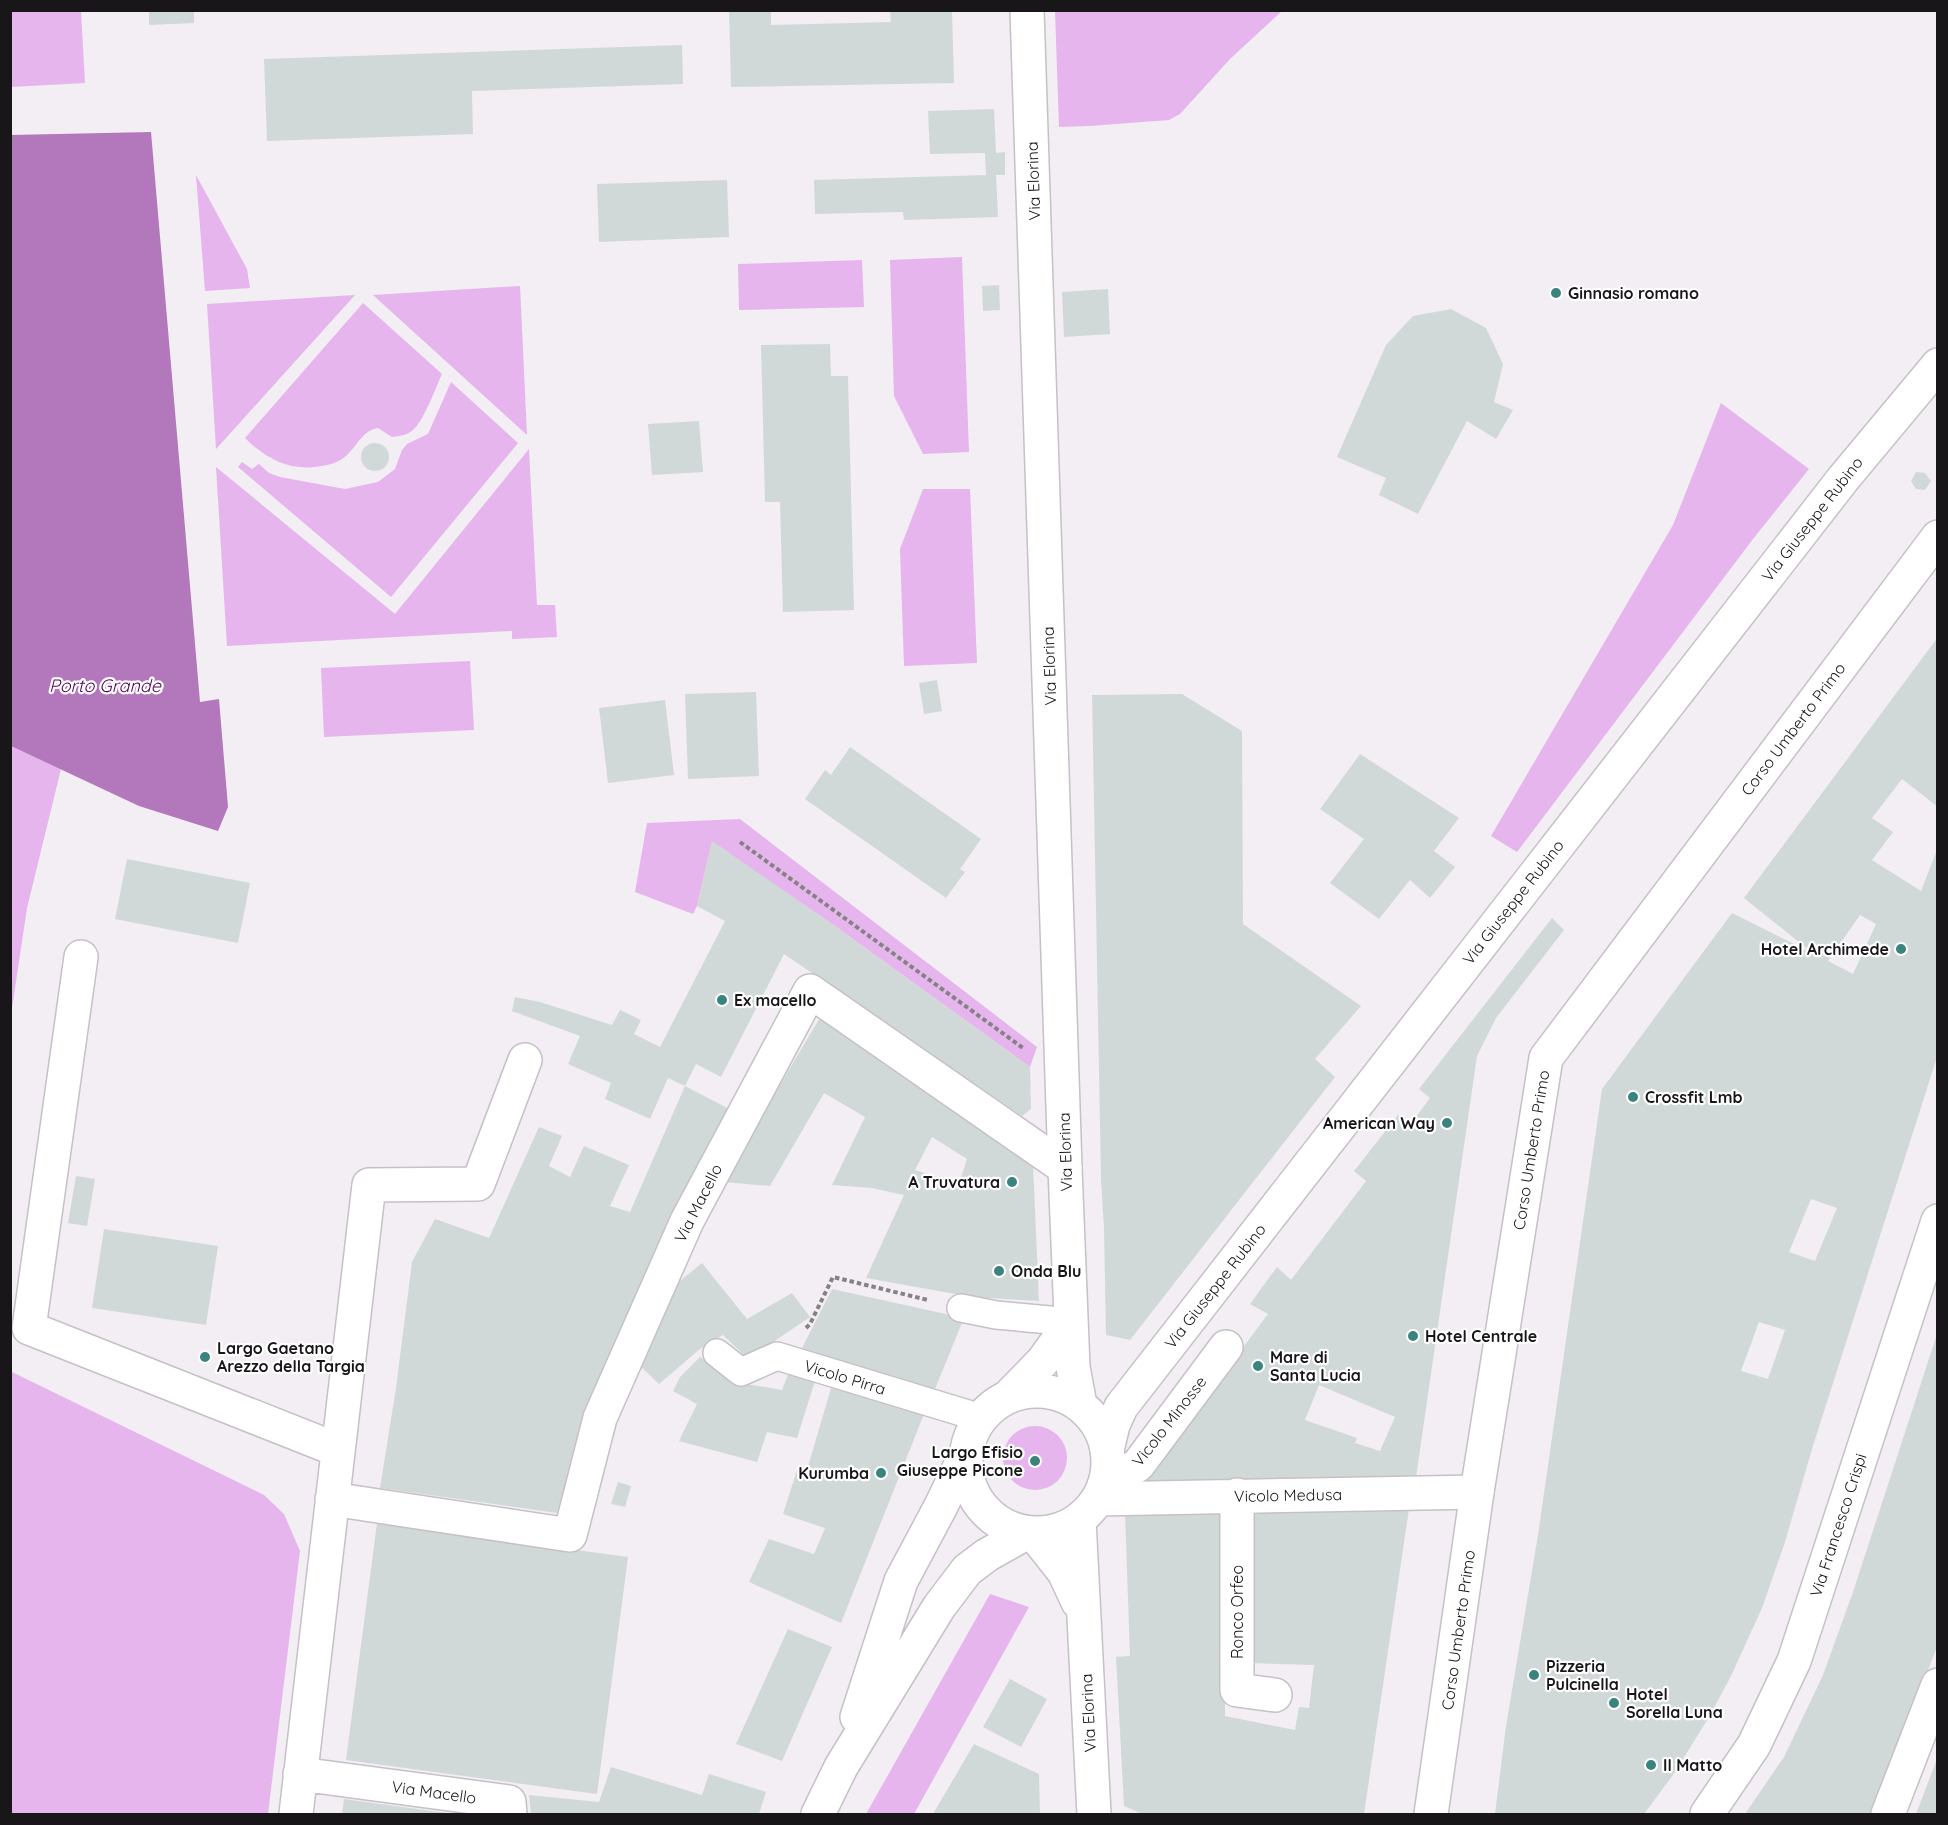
<svg xmlns="http://www.w3.org/2000/svg" width="1948" height="1825" font-family="Quicksand,sans-serif">
<style>
.green{fill:#e6b5ed}
.water{fill:#b377bc}
.building{fill:#d1d9d8;fill-rule:evenodd}
.lines{fill:none;stroke-linecap:round;stroke-linejoin:round}
.pedestrian-casing{stroke:#c5c1c6;stroke-width:30}
.minor-casing{stroke:#c5c1c6;stroke-width:36}
.secondary-casing{stroke:#c5c1c6;stroke-width:36}
.path{stroke:#858285;stroke-width:4;stroke-dasharray:4.5 3;stroke-linecap:butt}
.pedestrian{stroke:#fff;stroke-width:27}
.minor{stroke:#fff;stroke-width:33}
.secondary{stroke:#fff;stroke-width:33}
.poi-dot{fill:#3b837f;stroke:#fff;stroke-width:2}
.labels{text-anchor:middle;dominant-baseline:central;stroke-width:4.5;stroke-linejoin:round;paint-order:stroke}
.street-label{font-size:16px;fill:#181618;stroke:#fff}
.poi-label{font-size:16px;font-weight:bold;fill:#181618;stroke:#fff;text-anchor:start}
.water-label{font-size:18px;font-style:italic;fill:#50005b;stroke:#fff}
</style>
<rect width="100%" height="100%" fill="#f2eef3"/>
<path class="green" d="M10 11H81L85 83 11 87Z
M1055 11V10L1282 11 1230 59 1180 114 1169 120 1090 126 1059 127Z
M196 175 247 269 250 288 205 291Z
M962 257 969 452 923 454 894 396 890 260Z
M862 260 864 307 739 310 738 264Z
M520 286 527 435 373 295Z
M355 295 216 449 207 304Z
M363 303 442 374C436 387 424 420 414 429 408 435 400 436 392 437L378 428C362 431 358 445 347 455 340 462 330 465 321 466 291 472 266 459 245 438Z
M451 382 518 443 391 597 238 467 242 462 252 469 259 464 269 473 280 477 345 489 378 482 395 469 402 450 407 444 428 434Z
M1721 403 1809 469 1753 539 1517 852 1491 836 1673 525Z
M529 449 537 605H555L557 637 512 639V631L227 646 216 467 395 614Z
M923 489H970L977 663 904 666 900 549Z
M470 661 474 730 324 737 321 668Z
M11 746 61 769 27 908 11 1015Z
M740 819 1037 1047 1030 1067 832 924 712 842 697 906 693 914 635 892 647 823Z
M10 1371 264 1495 284 1514 300 1551 268 1814H11Z
M1003 1458a32 32 0 1 1 64 0a32 32 0 1 1-64 0Z
M990 1594 1029 1607 914 1814H866Z"/>
<path class="water" d="M151 132 200 702 219 699 228 807 218 831 139 806 11 746V135Z"/>
<path class="building" d="M149 10H194V23L149 25Z
M729 10H771V25L891 22 890 10H952L954 83 731 87Z
M682 45 683 84 472 91 473 134 267 141 264 59Z
M994 109 996 153 1005 152V175H996L998 217 904 220 903 212 815 214 814 180 986 175 985 153 930 154 928 111Z
M727 180 729 237 599 242 597 184Z
M999 285 1000 310 983 311 982 286Z
M1108 289 1110 334 1064 337 1062 292Z
M1451 309 1486 328 1503 364 1494 402 1513 410 1496 439 1467 421 1418 514 1379 495 1386 478 1337 457 1386 345 1413 316Z
M830 344 831 376H848L854 610 783 612 780 502H765L761 345Z
M699 421 703 472 652 475 648 424Z
M361 457a14 14 0 1 1 28 0a14 14 0 1 1-28 0Z
M1916 472 1925 473 1931 481 1925 490 1916 489 1911 481Z
M1938 637V807L1902 779 1872 818 1893 832 1872 860 1921 891 1938 847V1054L1812 1449 1785 1542 1762 1608 1731 1676 1709 1717 1673 1775 1644 1814H1495L1506 1726 1538 1535 1602 1089 1732 913 1824 959 1810 951 1744 898ZM1860 915 1876 924 1853 974 1828 961ZM1811 1199 1837 1208 1815 1261 1789 1252ZM1759 1322 1785 1330 1768 1379 1741 1371Z
M937 680 942 711 924 714 919 683Z
M756 692 759 776 688 779 685 694Z
M1182 694 1242 731 1243 924 1361 1006 1315 1059 1335 1077 1130 1340 1106 1335 1104 1228 1101 1180 1092 695Z
M665 700 674 775 608 783 599 708Z
M850 747 981 839 960 869 965 872 946 898 805 799 825 770 831 775Z
M1360 754 1459 818 1434 851 1455 867 1430 898 1410 880 1379 919 1330 883 1364 839 1320 809Z
M712 841 832 924 1030 1067 1031 1109 1022 1116 784 954 721 1077 696 1064 685 1086 733 1111 589 1410 557 1513 380 1488 396 1388 412 1262 435 1219 489 1238 539 1127 562 1136 549 1166 570 1177 584 1146 629 1165 610 1206 630 1212 685 1086 668 1078 650 1119 605 1099 611 1083 568 1064 580 1036 512 1011 515 997 540 1002 612 1025 620 1010 641 1020 634 1034 660 1047 725 921 697 906Z
M127 859 250 883 238 943 115 919Z
M1552 918 1564 930 1496 1018 1477 1056 1415 1484 1138 1488 1268 1314 1250 1304 1277 1267 1291 1280 1366 1181 1354 1171 1398 1115 1410 1125 1430 1098 1419 1089ZM1319 1385 1395 1417 1380 1451 1355 1443 1357 1438 1305 1420Z
M821 1016 1033 1164 1039 1301 972 1297 866 1278 904 1195 872 1188 832 1185 865 1117 824 1093 770 1186 722 1182ZM932 1137 967 1159 959 1184 915 1170Z
M76 1176 95 1179 87 1226 68 1223Z
M104 1229 218 1246 206 1325 92 1308Z
M702 1263 747 1319 792 1293 810 1317 748 1359 723 1335 700 1349 659 1384 637 1363 675 1285Z
M832 1289 964 1318 933 1394 799 1354Z
M1937 1334 1938 1644 1873 1814H1745L1784 1757 1823 1675 1853 1592Z
M700 1357 735 1382 782 1390 789 1372 815 1381 797 1438 767 1432 757 1462 679 1441 697 1404 673 1391 680 1377Z
M831 1388 924 1414 841 1623 749 1582 769 1539 814 1554 825 1528 783 1514 798 1467 807 1470Z
M618 1482 631 1486 625 1507 611 1504Z
M1410 1502 1364 1814H1142L1124 1806 1116 1657 1130 1656 1125 1512 1225 1508V1716L1295 1730 1299 1707 1309 1708 1314 1665 1248 1663 1250 1507Z
M377 1523 628 1557 597 1794 346 1760Z
M788 1629 832 1647 782 1761 736 1744Z
M1010 1679 1047 1699 1021 1747 983 1727Z
M974 1744 1039 1774 1040 1814H933Z
M1938 1759V1814H1916L1937 1759Z
M611 1767 702 1795 709 1774 766 1792 759 1814H531L529 1795 599 1802Z
M344 1799 447 1813V1814H342Z"/>
<g class="lines">
<defs>
<path id="pedestrian" d="M961 1308 996 1315 1071 1322
M717 1353 741 1372 777 1356 981 1418"/>
<path id="minor" d="M81 957 29 1328 338 1450
M1107 1450 1113 1425 1121 1407 1843 479 1938 365
M1104 1486 1138 1465 1226 1347
M1237 1495V1690L1275 1695
M332 1499 570 1535 600 1418 687 1221 810 991 1065 1168
M1098 1499 1477 1492
M857 1717 901 1581 941 1506 966 1454
M300 1774 509 1802 510 1814
M296 1814 369 1185 478 1184 525 1060
M818 1814 841 1767 939 1607 967 1570 987 1555 1026 1533
M1888 1814 1938 1685"/>
<path id="secondary" d="M1027 10 1065 1168 1073 1367 1080 1405
M966 1462a71 71 0 1 1 142 0a71 71 0 1 1-142 0Z
M1010 1395 1043 1361 1071 1322
M1079 1520 1094 1814
M1034 1534 1064 1572 1078 1602
M1431 1814 1477 1492 1546 1058 1938 537
M1707 1814 1754 1745 1794 1661 1938 1221"/>
</defs>
<use href="#pedestrian" class="pedestrian-casing"/>
<use href="#minor" class="minor-casing"/>
<use href="#secondary" class="secondary-casing"/>
<path class="path" d="M740 842 1023 1048
M806 1328 810 1324 833 1277 928 1300"/>
<use href="#pedestrian" class="pedestrian"/>
<use href="#minor" class="minor"/>
<use href="#secondary" class="secondary"/>
</g>
<g class="poi-dot">
<circle cx="1556" cy="293" r="6"/>
<circle cx="1901" cy="949" r="6"/>
<circle cx="722" cy="1000" r="6"/>
<circle cx="1633" cy="1097" r="6"/>
<circle cx="1447" cy="1123" r="6"/>
<circle cx="1012" cy="1182" r="6"/>
<circle cx="999" cy="1271" r="6"/>
<circle cx="1413" cy="1336" r="6"/>
<circle cx="205" cy="1357" r="6"/>
<circle cx="1258" cy="1366" r="6"/>
<circle cx="1035" cy="1461" r="6"/>
<circle cx="881" cy="1473" r="6"/>
<circle cx="1534" cy="1675" r="6"/>
<circle cx="1614" cy="1703" r="6"/>
<circle cx="1651" cy="1765" r="6"/>
</g>
<g class="labels">
<g class="street-label">
<text transform="translate(1033 181) rotate(-92)">Via Elorina</text>
<text transform="translate(1812 519) rotate(-52)">Via Giuseppe Rubino</text>
<text transform="translate(1049 666) rotate(-92)">Via Elorina</text>
<text transform="translate(1793 729) rotate(-53)">Corso Umberto Primo</text>
<text transform="translate(1513 902) rotate(-52)">Via Giuseppe Rubino</text>
<text transform="translate(1531 1150) rotate(-81)">Corso Umberto Primo</text>
<text transform="translate(1065 1152) rotate(-92)">Via Elorina</text>
<text transform="translate(698 1203) rotate(-63)">Via Macello</text>
<text transform="translate(1215 1286) rotate(-52)">Via Giuseppe Rubino</text>
<text transform="translate(845 1377) rotate(17)">Vicolo Pirra</text>
<text transform="translate(1169 1421) rotate(-52)">Vicolo Minosse</text>
<text transform="translate(1288 1495) rotate(-1)">Vicolo Medusa</text>
<text transform="translate(1838 1525) rotate(-72)">Via Francesco Crispi</text>
<text transform="translate(1237 1612) rotate(-90)">Ronco Orfeo</text>
<text transform="translate(1458 1630) rotate(-82)">Corso Umberto Primo</text>
<text transform="translate(1088 1713) rotate(-93)">Via Elorina</text>
<text transform="translate(434 1792) rotate(8)">Via Macello</text>
</g>
<g class="poi-label">
<text x="1568" y="293">Ginnasio romano</text>
<text x="1889" y="949" text-anchor="end">Hotel Archimede</text>
<text x="734" y="1000">Ex macello</text>
<text x="1645" y="1097">Crossfit Lmb</text>
<text x="1435" y="1123" text-anchor="end">American Way</text>
<text x="1000" y="1182" text-anchor="end">A Truvatura</text>
<text x="1011" y="1271">Onda Blu</text>
<text x="1425" y="1336">Hotel Centrale</text>
<text x="217" y="1348">Largo Gaetano<tspan x="217" dy="18">Arezzo della Targia</tspan></text>
<text x="1270" y="1357">Mare di<tspan x="1270" dy="18">Santa Lucia</tspan></text>
<text x="1023" y="1452" text-anchor="end">Largo Efisio<tspan x="1023" dy="18">Giuseppe Picone</tspan></text>
<text x="869" y="1473" text-anchor="end">Kurumba</text>
<text x="1546" y="1666">Pizzeria<tspan x="1546" dy="18">Pulcinella</tspan></text>
<text x="1626" y="1694">Hotel<tspan x="1626" dy="18">Sorella Luna</tspan></text>
<text x="1663" y="1765">Il Matto</text>
</g>
<g class="water-label">
<text x="105" y="685">Porto Grande</text>
</g>
</g>
<rect width="1948" height="1825" fill="none" stroke="#181618" stroke-width="24"/>
</svg>
